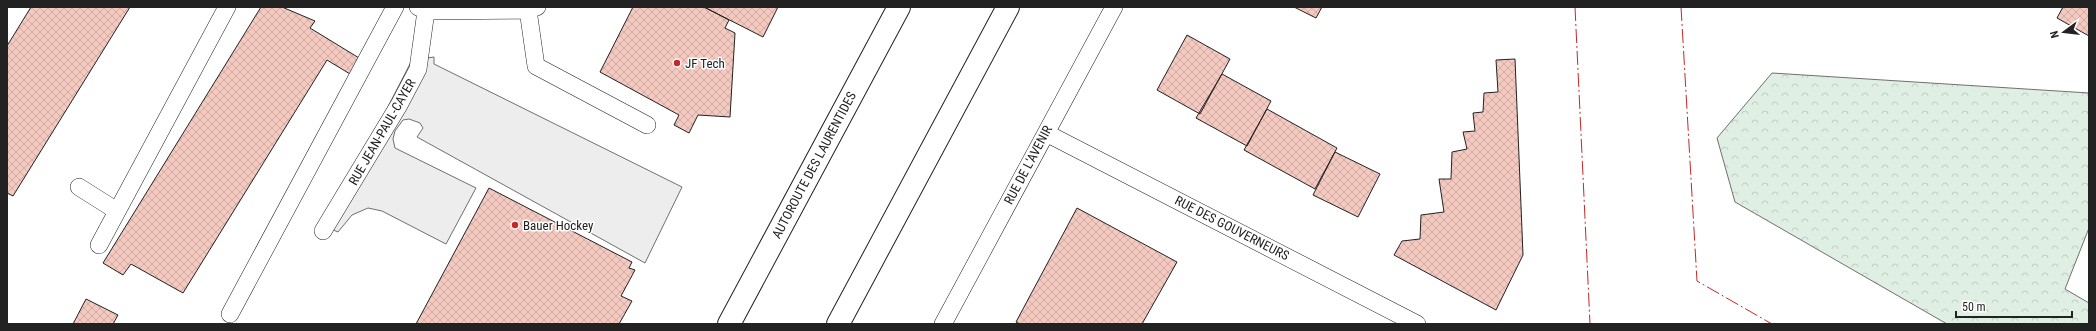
<svg xmlns="http://www.w3.org/2000/svg" width="2096" height="331" font-family="'Roboto Condensed',sans-serif">
<style>
.forest{fill:url(#forest-crowns);stroke:#6f6f6f}
.parking{fill:#ededed;stroke:#6f6f6f}
.building{fill:url(#building-cross-hatch);stroke:#222}
.lines{fill:none;stroke-linecap:round;stroke-linejoin:round}
.minor-casing{stroke:#222;stroke-width:18}
.highway-casing{stroke:#222;stroke-width:24}
.minor{stroke:#fff;stroke-width:17}
.highway{stroke:#fff;stroke-width:22}
.power{stroke:#c62828;stroke-width:1;stroke-dasharray:14 3 2 3;stroke-linecap:butt}
.poi-dot{fill:#c62828;stroke:#fff;stroke-width:1.5}
.labels{text-anchor:middle;dominant-baseline:central;stroke-width:3;stroke-linejoin:round;paint-order:stroke}
.poi-label{font-size:13px;fill:#222;stroke:#fff;text-anchor:start}
.street-label{font-size:13px;fill:#222;stroke:#fff}
</style>
<defs>
<pattern id="forest-crowns" width="20" height="18" patternUnits="userSpaceOnUse"><rect width="20" height="18" fill="#e0efe3"/><path d="M2 6a3 3 0 1 1 6 0M12 15a3 3 0 1 1 6 0" fill="none" stroke="#c0cdc2"/></pattern>
<pattern id="building-cross-hatch" width="8" height="8" patternUnits="userSpaceOnUse"><rect width="8" height="8" fill="#f3c9c0"/><path d="M0 0l8 8M0 8l8-8" fill="none" stroke="#d0aca5"/></pattern>
</defs>
<rect width="100%" height="100%" fill="#fff"/>
<path class="forest" d="M1772 73 2089 93V228L2065 289 2089 303V324H1947L1735 202 1717 138Z"/>
<path class="parking" d="M434 57V64L682 187 645 263 417 137 423 128 420 123 409 119 403 120 395 131 393 139 395 148 476 188 446 244 382 211 368 208 352 215 338 232 326 227 412 60Z"/>
<path class="building" d="M31 7H130L13 196 7 193V46Z
M261 7H282L315 21 310 28 364 61 355 77 327 60 183 293 131 264 123 275 103 263Z
M633 7H704L729 20 725 28 735 33 730 117 698 115 689 133 674 125 679 115 600 72Z
M704 7H778L763 37Z
M1294 7H1322L1316 18Z
M2063 7H2089V36L2057 18Z
M1187 35 1230 59 1200 114 1157 90Z
M1515 59 1523 255 1496 310 1394 255 1402 241 1420 239 1421 215 1444 212 1439 179H1451L1452 152 1467 149 1463 132 1475 131 1473 113 1483 112 1484 93 1498 92 1496 60Z
M1222 74 1271 101 1247 146 1196 118Z
M1267 109 1337 148 1315 189 1244 150Z
M1335 152 1380 174 1358 217 1313 195Z
M489 188 632 262 629 268 635 270 621 296 632 301 619 324H416Z
M1077 208 1177 262 1142 324H1020L1016 322Z
M86 299 118 315 113 324H73Z"/>
<g class="lines">
<defs>
<path id="minor" d="M418 7 426 11 528 10 537 7
M528 10 536 66 647 125
M1046 133 1417 324
M79 187 117 211
M323 231 399 105 418 69 426 11
M99 245 227 7
M230 314 395 7
M943 324 1114 7"/>
<path id="highway" d="M729 324 899 7
M838 324 1008 7"/>
</defs>
<use href="#minor" class="minor-casing"/>
<use href="#highway" class="highway-casing"/>
<use href="#minor" class="minor"/>
<use href="#highway" class="highway"/>
<path class="power" d="M1575 7 1590 324
M1681 7 1697 281 1772 324"/>
</g>
<g class="poi-dot">
<circle cx="677" cy="63" r="4"/>
<circle cx="515" cy="225" r="4"/>
</g>
<g class="labels">
<g class="poi-label">
<text x="685" y="63">JF Tech</text>
<text x="523" y="225">Bauer Hockey</text>
</g>
<g class="street-label">
<text transform="translate(382 132) rotate(-60)">RUE JEAN-PAUL-CAYER</text>
<text transform="translate(814 165) rotate(-62)">AUTOROUTE DES LAURENTIDES</text>
<text transform="translate(1028 165) rotate(-62)">RUE DE L'AVENIR</text>
<text transform="translate(1232 228) rotate(27)">RUE DES GOUVERNEURS</text>
</g>
</g>
<rect width="2096" height="331" fill="none" stroke="#222222" stroke-width="16"/>
<g transform="translate(2064 32) rotate(255)" stroke="#ffffff" stroke-width="3" paint-order="stroke">
<path d="M0-3L7 15L0 10L-7 15Z" fill="#222222"/>
<text y="-6" font-size="11" font-weight="bold" text-anchor="middle" fill="#222222">N</text>
</g>
<path d="M1956 311v6h116v-6" fill="none" stroke="#222222" stroke-width="2"/>
<text x="1962" y="311" font-size="12" fill="#222222" stroke="#ffffff" stroke-width="3" paint-order="stroke">50 m</text>
</svg>
